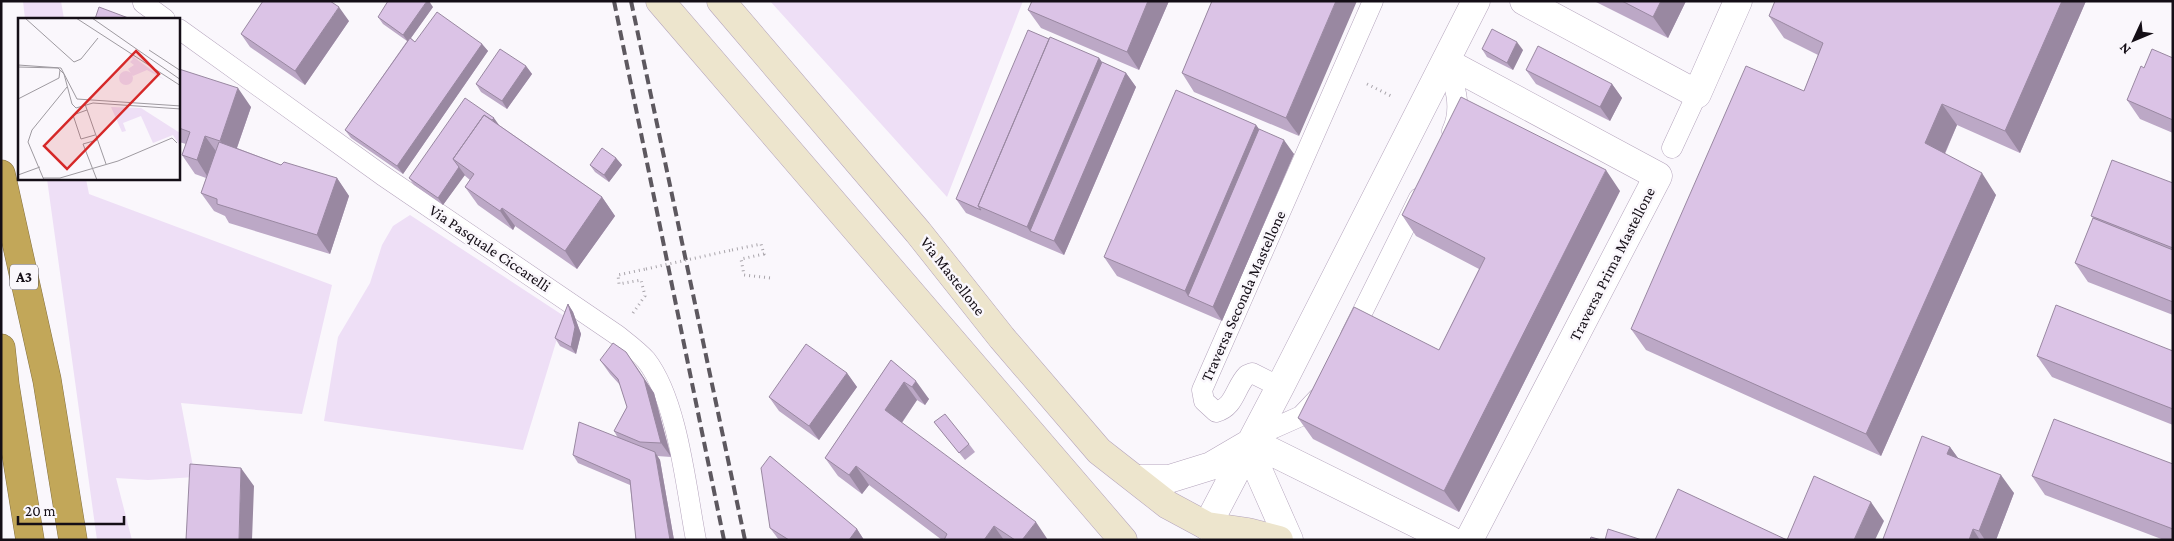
<svg xmlns="http://www.w3.org/2000/svg" width="2174" height="541" font-family="'Crimson Pro',serif">
<style>
.green{fill:#eedff6}
.lines{fill:none;stroke-linecap:round;stroke-linejoin:round}
.lane-casing{stroke:#b4a4bc;stroke-width:21}
.street-casing{stroke:#b4a4bc;stroke-width:29}
.secondary-casing{stroke:#b4a4bc;stroke-width:29}
.highway-casing{stroke:#857142;stroke-width:29}
.path{stroke:#a8a4aa;stroke-width:3;stroke-dasharray:1 4;stroke-linecap:butt}
.lane{stroke:#fff;stroke-width:20}
.street{stroke:#fff;stroke-width:28}
.secondary{stroke:#ede5cd;stroke-width:28}
.highway{stroke:#c2a759;stroke-width:28}
.rail{stroke:#5d585f;stroke-width:4;stroke-dasharray:10 5;stroke-linecap:butt}
.path-bridge{stroke:#a8a4aa;stroke-width:3;stroke-dasharray:1 4;stroke-linecap:butt}
.wall{fill:#bca8c6}
.shaded-wall{fill:#9988a1}
.building{fill:#dbc3e6;stroke:#9988a1}
.labels{text-anchor:middle;dominant-baseline:central;stroke-width:5;stroke-linejoin:round;paint-order:stroke}
.shield{fill:#faf7fc;stroke:#59545b;stroke-width:1}
.shield-label{font-size:15px;font-weight:bold;fill:#140e16}
.street-label{font-size:16px;fill:#140e16;stroke:#faf7fc}
.inset-road{fill:none;stroke:#9e9aa0;stroke-width:1}
.view{fill:#d62828;fill-opacity:0.15;stroke:#d62828;stroke-width:2.5}
.inset-edge{fill:none;stroke:#140e16;stroke-width:2.5}
</style>
<rect width="100%" height="100%" fill="#faf7fc"/>
<path class="green" d="M23 1H61L64 19H25Z
M770 1H1023L947 197Z
M47 179H86L89 194 332 285 302 414 181 403 195 477 148 480 116 478 132 540H97Z
M410 215 564 316 523 450 324 421 338 337 370 283 382 245 393 226Z"/>
<g class="lines">
<defs>
<path id="lane" d="M143 3 165 19
M179 29 382 175 617 335C627 343 638 351 646 360 678 401 686 488 696 540
M1446 62C1455 84 1463 108 1452 131
M1672 148 1697 94
M1351 335 1419 198
M1280 387 1252 373 1247 375C1235 387 1235 407 1216 412L1204 401 1202 390 1373 1
M1254 437 1301 416 1318 398"/>
<path id="street" d="M1524 1 1697 94 1738 1
M1446 62 1658 176 1469 540
M1252 442 1450 540
M1252 442 1259 472 1289 540
M1137 479H1169L1211 466 1252 442
M1207 526 1280 387 1476 1"/>
<path id="secondary" d="M660 1 1123 540
M721 1 918 232 1002 338 1099 451 1168 505 1207 526 1248 532 1279 540"/>
<path id="highway" d="M1 174 47 380 73 540
M1 348 5 385 30 540"/>
</defs>
<use href="#lane" class="lane-casing"/>
<use href="#street" class="street-casing"/>
<use href="#secondary" class="secondary-casing"/>
<use href="#highway" class="highway-casing"/>
<path class="path" d="M1367 84 1391 96
M732 250 761 244 764 254 741 259 744 275 771 278
M633 313 645 296 641 280 619 284 618 275 646 269"/>
<use href="#lane" class="lane"/>
<use href="#street" class="street"/>
<use href="#secondary" class="secondary"/>
<use href="#highway" class="highway"/>
<path class="rail" d="M614 1 724 540
M631 1 745 540"/>
<path class="path-bridge" d="M646 269 732 250"/>
</g>
<path class="wall" d="M1169 1 1139 70 1041 28 1028 10Z
M1212 1 1299 136 1194 92 1182 73Z
M1594 1H1686L1668 38Z
M2086 1 2020 153 1957 125 1945 154 1996 195 1881 456 1646 350 1631 329 1804 91 1818 55 1784 38 1769 16Z
M433 7 411 38 415 42 482 44 488 51 403 174 351 138 345 130 407 41 383 24 378 17Z
M349 21 305 85 250 47 241 34Z
M1049 39 1099 58 1102 62 1126 73 1136 87 1064 255 966 213 956 199Z
M1482 49 1523 50 1513 70 1487 57Z
M2173 58V133L2140 119 2127 100 2144 68Z
M526 66 532 74 507 109 481 92 476 84Z
M179 69 251 107 237 148 281 165 337 178 349 196 330 254 229 223 225 216 214 211 201 193 206 178 195 174 182 155 186 144 179 142Z
M1526 70 1612 84 1622 98 1610 121 1536 84Z
M499 125 602 197 615 216 577 269 515 226 513 230 478 205 465 187 470 180 464 175 443 205 414 185 409 178Z
M1256 125 1259 129 1294 154 1222 321 1117 276 1104 257Z
M616 158 622 165 609 182 595 172 590 165Z
M2173 183V315L2088 282 2075 263 2093 218 2091 216Z
M1620 191 1459 512 1313 439 1298 418 1439 350 1479 269 1416 236 1402 215Z
M568 304 573 312 581 334 576 354 560 346 555 338Z
M2173 351V425L2052 377 2037 356Z
M600 360 636 366 654 393 671 457 657 456 660 460 674 540H636L630 485 578 463 573 455 618 438 614 431 627 407 620 385 610 374Z
M891 360 929 399 925 405 917 400 902 423 1048 540H942L869 485 862 494 838 476 825 458Z
M847 373 857 387 819 440 779 411 769 397Z
M934 422 969 444 975 452 965 460Z
M1950 447 1958 458 2014 493 1996 540H1884L1883 539Z
M2173 464V540H2164L2045 495 2032 476Z
M770 528 857 529 864 540H779Z"/>
<path class="shaded-wall" d="M427 1H429L433 7 408 42 403 35Z
M1148 1H1169L1139 70 1127 52Z
M1336 1H1357L1299 136 1286 118Z
M1661 1H1686L1668 38 1653 17Z
M2062 1H2086L2020 153 2005 131Z
M339 7 349 21 305 85 295 71Z
M1517 42 1523 50 1513 70 1507 63Z
M482 44 488 51 403 174 397 166Z
M1099 58 1112 76 1030 231 1027 227Z
M526 66 532 74 507 109 502 101Z
M1126 73 1136 87 1064 255 1054 241Z
M1612 84 1622 98 1610 121 1600 107Z
M238 88 251 107 233 159 220 141Z
M1942 104 1957 125 1940 164 1925 143Z
M494 118 499 125 461 164Z
M1256 125 1269 143 1188 296 1185 291Z
M205 136 218 154 209 179 197 160Z
M1284 140 1294 154 1222 321 1213 307Z
M616 158 622 165 609 182 604 175Z
M459 167 465 175 443 205 438 198Z
M1606 170 1620 191 1459 512 1444 491Z
M1982 173 1996 195 1881 456 1866 434Z
M337 178 349 196 330 254 317 235Z
M602 197 615 216 577 269 565 251Z
M502 208 515 226 513 230 500 211Z
M568 304 573 312 581 334 576 354 571 347Z
M626 352 654 393 671 457 661 443Z
M847 373 857 387 819 440 809 426Z
M916 381 929 399 925 405 912 387Z
M904 382 917 400 898 428 885 410Z
M1950 447 1963 465 1947 454Z
M655 452 660 460 674 540H670Z
M856 466 869 485 862 494 849 475Z
M241 468 254 486 252 540H239Z
M2001 475 2014 493 1996 540H1985L1979 531Z
M1871 502 1884 521 1875 540H1854Z
M1036 522 1048 540H1022Z
M994 526 1004 540H984Z
M857 529 864 540H849Z
M1973 529 1980 540H1969Z"/>
<path class="building" d="M263 1H330L339 7 295 71 241 34Z
M388 1H427L403 35 378 17Z
M1032 1H1148L1127 52 1028 10Z
M1212 1H1336L1286 118 1182 73Z
M1622 1H1661L1653 17Z
M1775 1H2062L2005 131 1942 104 1925 143 1982 173 1866 434 1631 329 1746 66 1804 91 1823 43 1769 16Z
M99 7 131 19H95Z
M437 12 482 44 397 166 345 130 410 38 415 42Z
M1492 29 1517 42 1507 63 1482 49Z
M1028 30 1049 39 978 206 981 210 956 199Z
M1050 37 1099 58 1027 227 978 206Z
M1538 46 1612 84 1600 107 1526 70Z
M500 49 526 66 502 101 476 84Z
M2152 49 2173 58V120L2127 100 2141 66 2144 68Z
M1102 62 1126 73 1054 241 1030 231Z
M179 69 238 88 220 141 205 136 197 160 182 155 190 132 179 128Z
M1176 90 1256 125 1185 291 1104 257Z
M1461 97 1606 170 1444 491 1298 418 1354 307 1439 350 1485 258 1402 215Z
M465 98 494 118 492 120 484 115 453 159 459 167 438 198 409 178Z
M484 115 602 197 565 251 502 208 500 211 465 187 474 174 453 159Z
M1259 129 1284 140 1213 307 1188 296Z
M219 142 281 165 284 162 337 178 317 235 217 204V199L201 193Z
M602 148 616 158 604 175 590 165Z
M2112 160 2173 183V248L2091 216Z
M2093 218 2173 250V302L2075 263Z
M568 304 575 327 571 347 555 338Z
M2056 305 2173 351V409L2037 356Z
M613 343 626 352 644 379 661 443 640 442 614 431 627 407 618 379 600 360Z
M806 344 847 373 809 426 769 397Z
M891 360 916 381 912 387 904 382 885 410 1036 522 1022 540H1015L994 526 984 540H944L947 534 856 466 849 475 825 458Z
M945 414 969 444 959 453 934 422Z
M2054 419 2173 464V529L2032 476Z
M579 422 655 452 670 540H636L630 480 573 455Z
M1922 436 1950 447 1947 454 2001 475 1979 531 1973 529 1969 540H1885L1883 539Z
M770 456 857 529 849 540H789L770 528 761 468Z
M190 464 241 468 239 540H186Z
M1814 476 1871 502 1854 540H1655L1678 489 1787 540Z
M1608 529 1642 540H1605Z
M1591 537 1601 540H1590Z"/>
<g class="labels">
<rect class="shield" x="10" y="264.5" width="28" height="25" rx="4"/>
<g class="shield-label">
<text x="24" y="277">A3</text>
</g>
<g class="street-label">
<text transform="translate(490 248) rotate(34)">Via Pasquale Ciccarelli</text>
<text transform="translate(1612 264) rotate(-63)">Traversa Prima Mastellone</text>
<text transform="translate(953 276) rotate(52)">Via Mastellone</text>
<text transform="translate(1243 296) rotate(-66)">Traversa Seconda Mastellone</text>
</g>
</g>
<g transform="translate(18 18)">
<rect width="162" height="162" fill="#faf7fc"/>
<path d="M110 35 147 62 129 52 115 58 110 51 116 47 112 44 115 41ZM101 60a7 7 0 1 1 14 0a7 7 0 1 1-14 0ZM93 89 123 90 162 115V128L155 117 135 125 123 98 105 105 108 113 104 114Z" fill="#eedff6"/>
<path class="inset-road" d="M7 0 56 44 63 41 80 20M58 0 163 68M74 0 163 62M131 32 163 53M0 47 43 50 59 81 163 88M0 49 40 50 46 56 54 86 58 90 75 85 163 91M0 81 41 60 42 52M67 86 88 146M69 92 55 97 63 121 77 117M10 124 14 112 49 69M10 124 26 162M0 157 22 149M25 160H42L100 143 154 120 159 125M79 162 65 126 79 122"/>
<path class="view" d="M118 33 141 56 49 151 26 128Z"/>
<rect width="162" height="162" class="inset-edge"/>
</g>
<rect width="2174" height="541" fill="none" stroke="#140e16" stroke-width="5"/>
<g transform="translate(2134 40) rotate(226)" stroke="#faf7fc" stroke-width="4" paint-order="stroke">
<path d="M0-4L9 19L0 12L-9 19Z" fill="#140e16"/>
<text y="-8" font-size="14" font-weight="bold" text-anchor="middle" fill="#140e16">N</text>
</g>
<path d="M18 516v8h106v-8" fill="none" stroke="#140e16" stroke-width="2.5"/>
<text x="25" y="516" font-size="15" fill="#140e16" stroke="#faf7fc" stroke-width="4" paint-order="stroke">20 m</text>
</svg>
